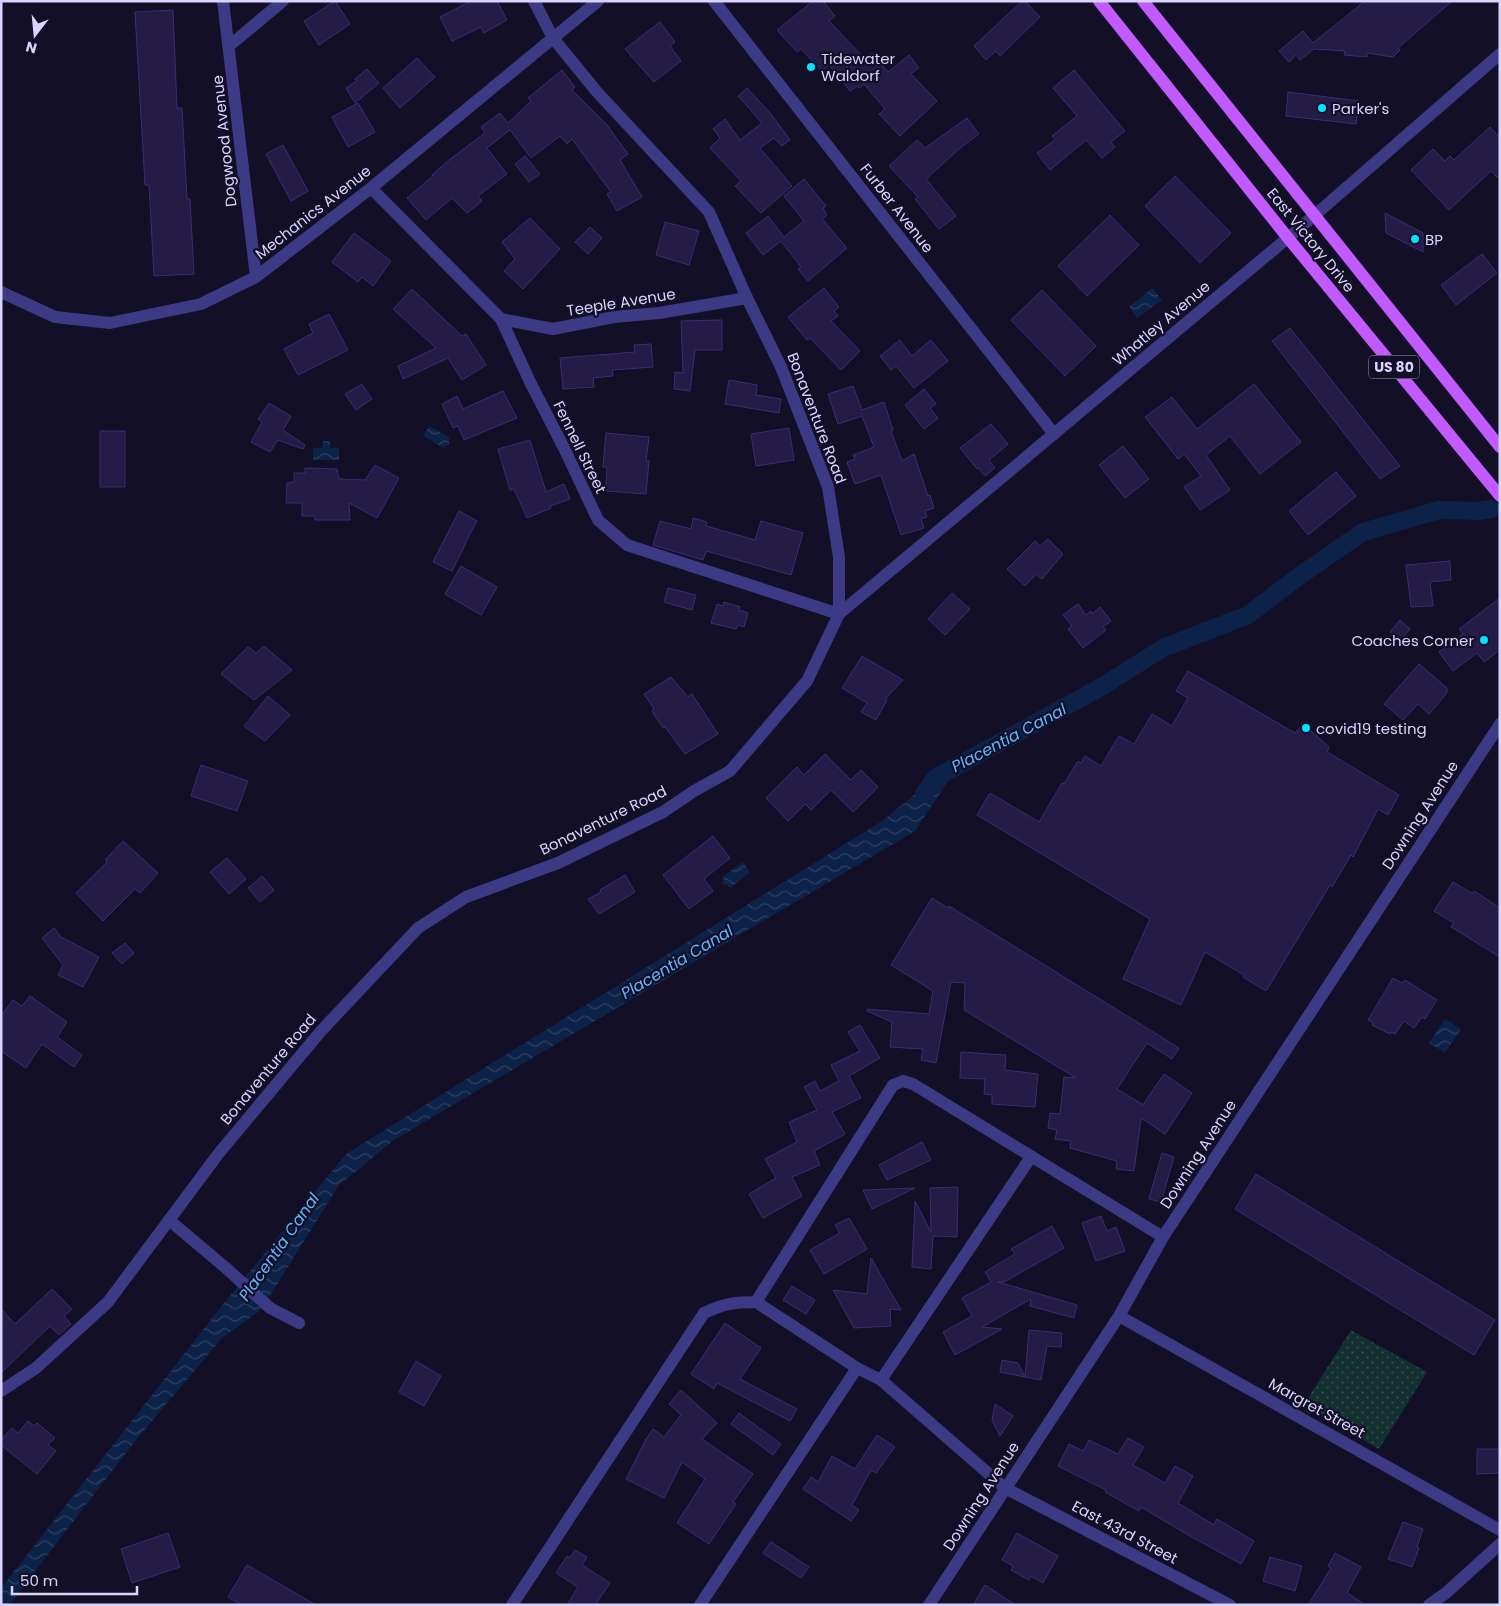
<svg xmlns="http://www.w3.org/2000/svg" width="1501" height="1606" font-family="Poppins,sans-serif">
<style>
.green{fill:url(#green-dots)}
.water{fill:url(#water-waves)}
.lines{fill:none;stroke-linecap:round;stroke-linejoin:round}
.canal{stroke:#0c2248;stroke-width:18}
.building{fill:#241b47;stroke:#3b2d73}
.minor{stroke:#3d3a85;stroke-width:12}
.tertiary{stroke:#3d3a85;stroke-width:12}
.primary{stroke:#c25bff;stroke-width:12}
.poi-dot{fill:#00e5ff;stroke:#130f26;stroke-width:2}
.labels{text-anchor:middle;dominant-baseline:central;stroke-width:4.5;stroke-linejoin:round;paint-order:stroke}
.shield{fill:#130f26;stroke:#9e99be;stroke-width:1}
.shield-label{font-size:14px;font-weight:bold;fill:#d9d4ff}
.poi-label{font-size:15px;fill:#d9d4ff;stroke:#130f26;text-anchor:start}
.street-label{font-size:15px;fill:#d9d4ff;stroke:#130f26}
.water-label{font-size:16px;font-style:italic;fill:#62b6ff;stroke:#130f26}
</style>
<defs>
<pattern id="green-dots" width="8" height="8" patternUnits="userSpaceOnUse" patternTransform="scale(1.25)"><rect width="8" height="8" fill="#12302f"/><path d="M2 2h.1M6 6h.1" fill="none" stroke="#344d4e" stroke-width="1.8" stroke-linecap="round"/></pattern>
<pattern id="water-waves" width="16" height="10" patternUnits="userSpaceOnUse" patternTransform="scale(1.25)"><rect width="16" height="10" fill="#0c2248"/><path d="M0 5q4-4 8 0t8 0" fill="none" stroke="#2f4163"/></pattern>
</defs>
<rect width="100%" height="100%" fill="#130f26"/>
<path class="green" d="M1351 1330 1427 1372 1379 1449 1303 1406Z"/>
<path class="water" d="M1152 288 1162 300 1137 318 1129 307Z
M429 426 449 437V445L445 446 444 448 423 436Z
M323 441H330V448H339V460H313V448H322Z
M1103 686 950 778 915 831 394 1140 339 1185 261 1310 222 1338 136 1440 9 1605H1V1588L224 1303 346 1154 882 821 935 778Z
M743 862 750 872 730 888 727 885 722 884 724 880 722 877Z
M1445 1019 1461 1029 1445 1053 1429 1043Z"/>
<g class="lines">
<path class="canal" d="M924 794 935 778 1103 686 1163 648 1248 615 1302 574 1363 532 1439 510 1479 511 1491 509"/>
</g>
<path class="building" d="M335 1 350 24 319 45 304 21Z
M471 1H497L507 20 484 33 481 27 452 41 440 17Z
M813 1H823L835 16 829 21 865 59 872 53 888 72 909 55 919 68 911 74 937 101 900 136 879 114 885 109 864 84 859 88 857 86 850 91 829 65 822 71 801 49 797 52 777 30Z
M1022 1H1025L1040 17 1000 56 996 51 986 60 974 46Z
M1365 1H1452L1398 48 1400 50 1393 57 1367 53V57L1344 55 1345 51 1314 49 1300 60 1296 55 1289 62 1279 51 1303 31 1313 43Z
M173 10 177 108H182L187 199H190L194 274 154 276 149 185H145L135 12Z
M660 22 675 42 670 46 681 61 654 82 625 49Z
M417 58 435 77 400 108 383 88Z
M367 69 379 83 355 103 346 88 357 81 355 79Z
M562 70 575 87 572 90 607 125 628 154 620 160 642 197 617 211 607 194 611 192 572 139 567 144 560 136 531 158 510 130 487 148 507 174 478 196 482 201 467 213 452 198 426 220 407 198 433 176 432 175 449 160 485 133 481 127 500 113 508 123 531 101 528 98Z
M1074 70 1125 131 1111 142 1115 147 1102 158 1086 140 1050 170 1037 153 1055 140 1052 136 1077 116 1053 88Z
M747 88 771 114 790 140 782 146 774 138 760 148 792 186 761 213 735 186 741 181 710 148 720 138 713 129 725 119 740 140 762 123 738 96Z
M1288 92 1359 101 1356 124 1286 116Z
M358 103 375 132 348 147 332 117Z
M967 118 979 134 959 149 926 179 956 216 939 229 915 199 918 197 889 166 917 140 925 148Z
M1490 127 1500 138V180L1491 171 1449 210 1411 170 1433 149 1445 161 1450 156 1454 160Z
M283 145 308 191 291 201 266 154Z
M525 156 540 174 529 182 515 164Z
M1175 176 1231 233 1200 263 1145 206Z
M804 179 826 206 823 208 827 215 822 219 847 248 808 281 798 269 801 267 781 241 763 255 746 233 768 216 784 237 804 221 784 196Z
M1385 213 1423 233V252L1386 233Z
M1110 215 1139 245 1087 296 1058 266Z
M530 218 560 249 523 289 504 271 515 259 502 242Z
M665 222 699 231 689 265 656 255Z
M590 227 602 238 588 254 575 242Z
M354 233 391 261 373 286 362 277 358 282 332 262Z
M1482 254 1497 273 1456 305 1441 285Z
M824 288 839 307 834 311 838 316 831 321 860 351 841 370 810 338 807 340 788 317Z
M412 289 462 336 466 334 486 365 462 380 448 358 403 379 398 366 436 348 393 309Z
M1042 290 1096 346 1065 376 1011 320Z
M329 314 348 350 298 375 284 349 313 333 309 324Z
M722 320V350H695L690 391 674 389 675 372 683 373 681 321Z
M1290 328 1400 466 1380 479 1272 341Z
M900 340 912 356 931 340 948 361 914 388 896 366 891 370 880 356Z
M651 344 653 367 612 370 613 376 593 378 594 387 563 389 560 358 635 352 634 345Z
M729 380 757 385 756 395 781 399 779 413 725 404Z
M362 384 372 399 356 410 345 394Z
M1254 384 1301 442 1260 474 1230 436 1206 455 1230 490 1200 510 1184 487 1201 476 1184 454 1178 459 1145 417 1172 397 1197 429Z
M853 386 862 410 884 402 893 430 891 431 902 461 914 454 928 496 930 495 934 508 925 511 927 517 921 519 924 528 901 535 881 475 855 484 847 462 855 459 853 455 874 447 862 416 838 424 828 394Z
M924 389 936 404 930 408 938 418 924 429 905 405Z
M503 391 517 418 464 440 458 426 453 428 442 404 457 396 463 409Z
M269 403 291 416 283 430 305 445 303 449 278 440 270 452 251 442 262 422 258 419Z
M991 424 1008 444 989 460 995 468 985 476 978 468 977 469 960 448Z
M789 428 794 460 756 466 751 434Z
M100 431H125V487H100Z
M606 433 649 437 646 461H649L646 494 606 491 607 467H603Z
M530 440 546 492 564 484 570 499 550 506 551 508 527 518 514 489 510 490 498 449Z
M1123 446 1149 479 1125 498 1099 465Z
M375 465 399 478 377 518 349 503 350 520H315V516H302V503H286L287 483 294 482V473H305V468L337 469 339 479 365 480Z
M1336 472 1356 496 1308 535 1289 511Z
M459 511 477 521 465 543H466L452 571 433 562Z
M693 518 707 522 706 526 755 540 761 521 803 533 791 575 706 551 703 560 653 545 660 521 691 529Z
M1048 539 1063 554 1042 579 1036 574 1025 586 1007 569 1035 541 1040 546Z
M1450 561 1451 580 1430 582 1433 606 1411 607 1406 565Z
M461 566 497 587 481 615 445 594Z
M668 588 696 595 692 610 664 602Z
M952 593 970 609 945 635 928 619Z
M1500 598V650L1484 662 1477 653 1453 671 1439 652 1463 634 1459 629Z
M724 602 740 607 739 610 748 613 744 627 738 625 736 629 711 623 717 604 723 606Z
M1078 604 1086 615 1091 611 1092 614 1100 607 1111 621 1103 627 1106 630 1083 648 1068 629 1072 626 1063 615Z
M1400 620 1410 629 1400 641 1390 632Z
M264 646 292 670 254 700 221 674 248 647 256 653Z
M862 656 903 680 886 698 887 700 876 720 861 712 867 703 842 688Z
M1419 664 1447 688V693L1429 714 1418 704 1403 720 1384 704Z
M1188 671 1295 733 1303 724 1329 747 1327 752 1399 795 1388 815 1378 809 1353 857 1351 855 1332 887 1330 885 1266 991 1243 977 1244 975 1205 952 1181 1005 1123 979 1150 919 977 815 990 793 1039 822 1062 783 1064 784 1078 761 1081 763 1085 756 1101 766 1119 736 1134 744 1152 714 1172 726 1188 698 1176 691Z
M671 677 688 697 692 694 718 734 685 754 665 727 663 728 652 711 654 709 644 694Z
M268 696 290 715 265 741 244 726Z
M825 754 851 780 861 770 878 787 853 812 831 790 811 810 805 804 788 821 766 798 797 767 804 775Z
M201 765 248 781 237 811 191 796Z
M713 836 730 858 704 879 713 891 689 909 663 875Z
M123 841 158 873 140 893 135 889 103 921 76 893 107 862 105 860Z
M227 858 246 879 229 894 210 872Z
M625 875 635 892 599 914 588 899 601 892 600 890Z
M262 876 274 890 260 902 248 888Z
M1453 882 1473 894 1474 891 1500 908V957L1451 927 1454 923 1434 911Z
M932 898 948 908 949 906 1179 1048 1172 1059 1147 1043 1117 1089 1142 1104V1106L1164 1074 1192 1093 1165 1134 1141 1118 1134 1171 1116 1169 1117 1161 1070 1148 1071 1141 1055 1139 1057 1130 1048 1128 1050 1113 1060 1114 1064 1077 1076 1078 964 1010 965 983 951 982 936 1063 921 1060 923 1049 890 1047 892 1022 867 1011V1009L929 1014 933 991 891 965Z
M54 928 61 937 99 957 83 987 58 975 63 965 42 938Z
M125 943 134 953 122 964 112 953Z
M1393 978 1402 983 1405 980 1437 1000 1425 1019 1422 1017 1414 1028 1404 1021 1395 1034 1391 1032 1390 1034 1372 1025 1373 1023 1368 1020Z
M30 996 67 1022 57 1037 82 1055 74 1067 42 1044 26 1068 1 1051V1016L13 1000 22 1006Z
M860 1025 880 1058 849 1076 861 1098 832 1112 845 1134 814 1151 820 1165 792 1177 802 1196 763 1218 749 1194 776 1178 765 1159 797 1142 789 1122 817 1110 804 1087 815 1081 820 1091 839 1081 831 1065 860 1051 848 1032Z
M961 1052 1006 1055 1005 1070 1038 1074 1035 1107 992 1104V1095L984 1094 985 1079 960 1078Z
M922 1142 931 1160 887 1180 879 1165Z
M1162 1153 1174 1157 1161 1202 1149 1199Z
M1256 1174 1495 1320 1474 1355 1235 1209Z
M958 1187 957 1237 933 1236 931 1269 912 1267 915 1201 931 1232 930 1188Z
M915 1188 872 1209 863 1190Z
M1101 1216 1107 1231 1116 1227 1125 1251 1096 1261 1082 1223Z
M849 1218 867 1249 824 1274 810 1250 840 1233 835 1225Z
M1052 1226 1064 1248 1004 1282H998L1077 1305 1074 1318 1030 1306 1031 1299 982 1327 1002 1329 955 1355 943 1332 972 1316 962 1298 991 1282 985 1272 1015 1254 1011 1249Z
M871 1258 901 1310 890 1309 891 1326 854 1328 833 1290 867 1294Z
M792 1286 815 1300 806 1314 783 1300Z
M52 1289 72 1309 64 1316 71 1324 59 1335 50 1326 1 1373V1309L15 1324Z
M725 1323 761 1348 740 1379 797 1409 790 1421 717 1383 714 1389 691 1374Z
M1029 1330 1062 1333 1061 1347 1047 1346 1041 1380 1025 1377Z
M1002 1360 1018 1363 1025 1377 1000 1372Z
M416 1361 441 1376 424 1406 399 1392Z
M681 1390 717 1423 702 1439 753 1474 733 1502 736 1504 709 1544 677 1523 705 1479 682 1462 664 1498 626 1479 646 1439 653 1429 664 1437 681 1415 669 1404Z
M995 1404 1013 1416 1000 1436 992 1420Z
M739 1413 781 1444 773 1455 731 1424Z
M28 1421 34 1426 37 1423 55 1438 48 1445 56 1451 37 1474 1 1445V1440L12 1428 18 1433Z
M877 1435 895 1447 876 1473 871 1470 852 1505 859 1510 851 1521 803 1489 811 1477 818 1482 832 1456 855 1469Z
M1128 1438 1144 1447 1133 1465 1165 1483 1175 1466 1193 1476 1178 1503 1214 1525 1217 1519 1254 1541 1241 1564 1190 1536 1141 1507 1139 1511 1105 1492 1106 1490 1058 1466 1069 1444 1083 1451 1089 1440 1118 1454Z
M1477 1449H1500V1473L1477 1474Z
M1403 1522 1423 1529 1417 1547 1419 1548 1412 1567 1388 1559Z
M168 1533 180 1567 132 1583 121 1549Z
M1017 1533 1058 1556 1043 1583 1031 1576 1029 1580 1011 1570 1013 1566 1002 1560Z
M771 1542 809 1567 801 1578 763 1553Z
M575 1550 587 1557 582 1565 610 1583 595 1605H567L578 1587 556 1573 567 1556 570 1558Z
M1335 1553 1361 1567 1347 1593 1366 1605H1308L1331 1568 1328 1566Z
M1270 1557 1302 1566 1295 1591 1263 1581Z
M247 1565 316 1605H241L228 1597Z
M985 1585 1016 1605H973Z"/>
<g class="lines">
<path class="minor" d="M223 1 256 277
M714 1 1054 434
M229 46 283 1
M371 188 501 319 531 384 564 448 598 520 627 545 839 614V557L828 487 781 367 747 298 709 212 597 92 553 38 534 1
M1 292 55 317 110 323 201 304 256 277 371 188 598 1
M501 319 553 329 614 317 659 313 747 298
M169 1220 226 1268 270 1308 299 1323
M756 1302 857 1368 881 1380 1005 1488 1230 1605
M1119 1316 1500 1530
M881 1380 1031 1157
M512 1605 704 1313C723 1304 734 1302 756 1302L893 1085 903 1081 913 1084 1163 1237
M700 1605 857 1368
M929 1605 1119 1316 1163 1237 1500 724
M1429 1605 1446 1593 1500 1544"/>
<path class="tertiary" d="M1 1391 36 1368 108 1302 219 1153 321 1031 418 928 466 897 558 863 663 812 694 791 730 771 807 681 839 614 1315 215 1500 54"/>
<path class="primary" d="M1099 1 1288 238 1500 496
M1143 1 1500 447"/>
</g>
<g class="poi-dot">
<circle cx="811" cy="67" r="5"/>
<circle cx="1322" cy="108" r="5"/>
<circle cx="1415" cy="239" r="5"/>
<circle cx="1484" cy="640" r="5"/>
<circle cx="1306" cy="728" r="5"/>
</g>
<g class="labels">
<rect class="shield" x="1369" y="355.5" width="50" height="23" rx="4"/>
<g class="shield-label">
<text x="1394" y="367">US 80</text>
</g>
<g class="poi-label">
<text x="821" y="58">Tidewater<tspan x="821" dy="17">Waldorf</tspan></text>
<text x="1332" y="108">Parker's</text>
<text x="1425" y="239">BP</text>
<text x="1474" y="640" text-anchor="end">Coaches Corner</text>
<text x="1316" y="728">covid19 testing</text>
</g>
<g class="street-label">
<text transform="translate(224 141) rotate(-96)">Dogwood Avenue</text>
<text transform="translate(897 208) rotate(52)">Furber Avenue</text>
<text transform="translate(313 212) rotate(-38)">Mechanics Avenue</text>
<text transform="translate(1311 240) rotate(51)">East Victory Drive</text>
<text transform="translate(621 302) rotate(-9)">Teeple Avenue</text>
<text transform="translate(1161 323) rotate(-40)">Whatley Avenue</text>
<text transform="translate(817 418) rotate(69)">Bonaventure Road</text>
<text transform="translate(580 447) rotate(64)">Fennell Street</text>
<text transform="translate(1420 815) rotate(-57)">Downing Avenue</text>
<text transform="translate(603 820) rotate(-26)">Bonaventure Road</text>
<text transform="translate(268 1069) rotate(-50)">Bonaventure Road</text>
<text transform="translate(1198 1154) rotate(-57)">Downing Avenue</text>
<text transform="translate(1317 1408) rotate(29)">Margret Street</text>
<text transform="translate(981 1496) rotate(-57)">Downing Avenue</text>
<text transform="translate(1125 1532) rotate(28)">East 43rd Street</text>
</g>
<g class="water-label">
<text transform="translate(1009 738) rotate(-28)">Placentia Canal</text>
<text transform="translate(677 962) rotate(-31)">Placentia Canal</text>
<text transform="translate(279 1247) rotate(-55)">Placentia Canal</text>
</g>
</g>
<rect width="1501" height="1606" fill="none" stroke="#d9d4ff" stroke-width="5"/>
<g transform="translate(35 35) rotate(196)" stroke="#130f26" stroke-width="4" paint-order="stroke">
<path d="M0-4L9 19L0 12L-9 19Z" fill="#d9d4ff"/>
<text y="-8" font-size="14" font-weight="bold" text-anchor="middle" fill="#d9d4ff">N</text>
</g>
<path d="M12 1586v8h125v-8" fill="none" stroke="#d9d4ff" stroke-width="2.5"/>
<text x="20" y="1586" font-size="15" fill="#d9d4ff" stroke="#130f26" stroke-width="4" paint-order="stroke">50 m</text>
</svg>
